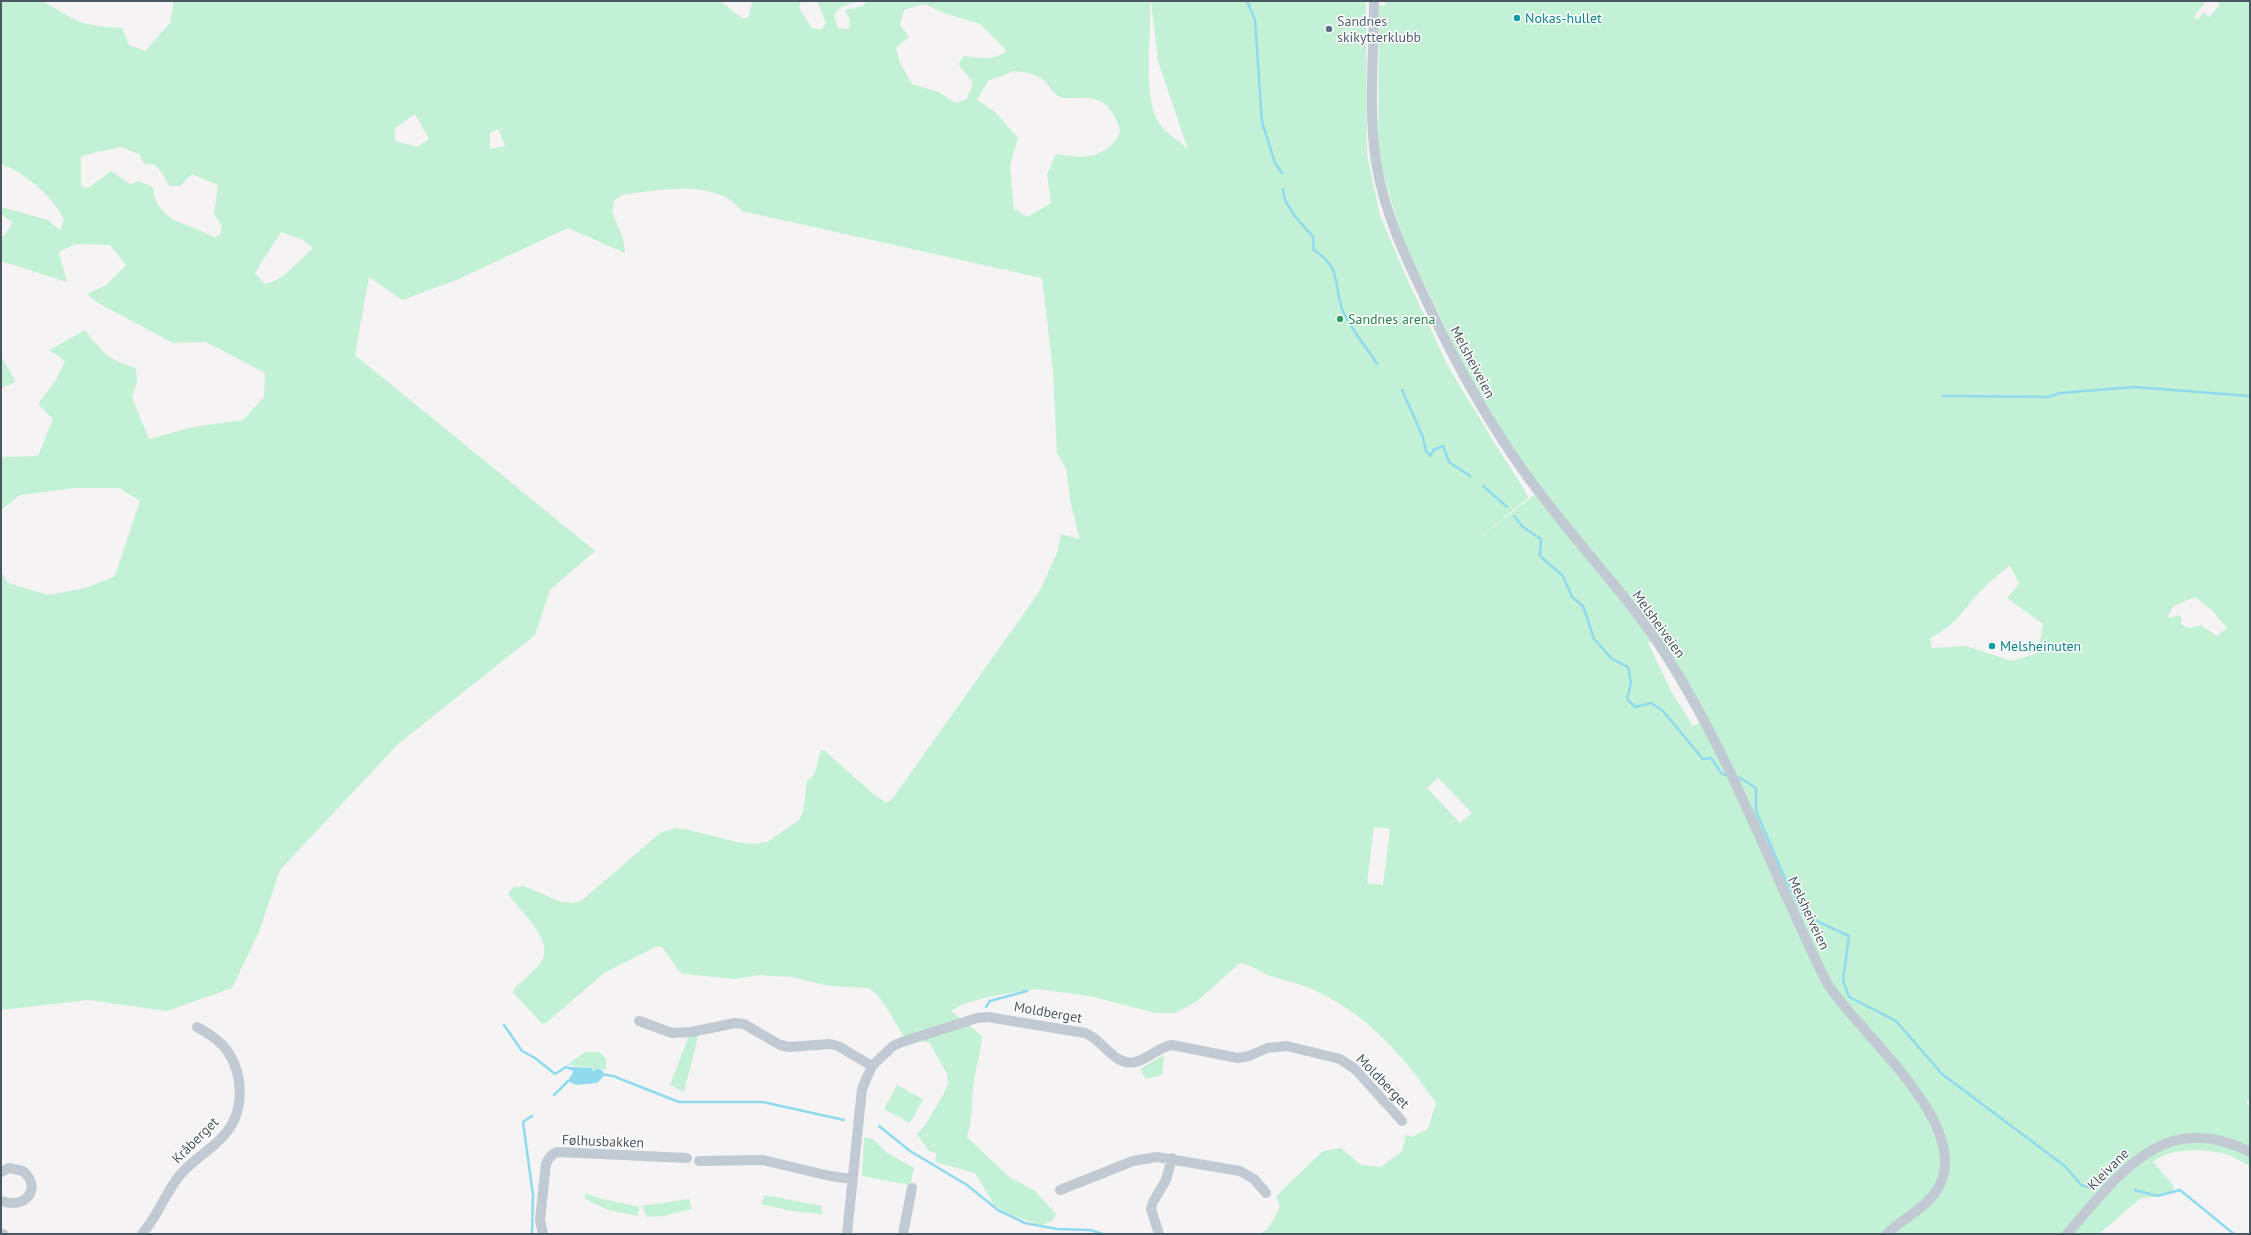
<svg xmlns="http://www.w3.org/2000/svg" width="2251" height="1235" font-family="'PT Sans',sans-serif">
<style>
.green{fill:#c3f1d5;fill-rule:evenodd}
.water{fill:#90daee}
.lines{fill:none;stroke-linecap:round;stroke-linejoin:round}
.stream{stroke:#90daee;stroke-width:2.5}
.minor{stroke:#c1cad2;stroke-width:10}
.culture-dot{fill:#0f9aa8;stroke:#fff;stroke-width:1.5}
.service-dot{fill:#5c6f8a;stroke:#fff;stroke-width:1.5}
.leisure-dot{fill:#2e9e5b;stroke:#fff;stroke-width:1.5}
.labels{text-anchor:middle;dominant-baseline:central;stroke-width:3;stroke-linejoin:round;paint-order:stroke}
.culture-label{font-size:14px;fill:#0d838f;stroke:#fff;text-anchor:start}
.service-label{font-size:14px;fill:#4e5e75;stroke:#fff;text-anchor:start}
.leisure-label{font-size:14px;fill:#27864d;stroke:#fff;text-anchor:start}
.street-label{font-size:14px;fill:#4a5661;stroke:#fff}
</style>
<rect width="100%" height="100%" fill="#f5f3f3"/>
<path class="green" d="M1 1H42L79 22 98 26 122 28 129 45 145 51 170 23 174 1H720L742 18H748L752 2 755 1H802L799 8 812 28 821 30 826 23 817 1H837V3L842 1H857L841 7 834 15 838 28 849 29 850 20 845 10 863 6 866 1H1150C1152 33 1142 97 1159 123 1166 134 1179 140 1188 150L1158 61 1151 1H1366L1367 154 1380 215 1404 272 1448 366 1500 452 1524 489 1528 498 1468 547 1538 492 1479 398 1402 237 1378 156 1379 6 1386 5 1385 1H2207L2197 12 2194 18 2198 19 2204 12 2209 17 2219 6 2218 1H2250V1099L2246 1103 2250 1107V1166C2244 1163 2237 1159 2231 1156 2210 1148 2169 1147 2153 1162L2173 1185 2174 1190 2167 1195 2141 1198 2099 1234H1260L1268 1229 1280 1207 1276 1196 1323 1151 1341 1148 1361 1165 1381 1167 1402 1151 1406 1135 1412 1137 1428 1129 1436 1103C1403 1055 1366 1013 1312 989 1298 983 1283 980 1268 975 1259 971 1250 964 1240 963L1196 1002 1175 1013H1155L1090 996 1037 989 987 997 963 1004 951 1011 982 1036C981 1052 976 1066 974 1082 971 1100 973 1119 967 1137L1009 1177 1034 1190 1056 1214 1052 1221 1041 1225 1011 1215 994 1205 975 1173 935 1162 937 1149 936 1153 929 1151 917 1134 925 1125 942 1097 948 1084 947 1074 929 1042 907 1040C894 1025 886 998 868 988L829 986 792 977 760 975 735 979 685 974 680 972 662 947 658 946 604 973 546 1023 542 1024 513 992 514 988C523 980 534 972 541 962 556 939 518 911 508 893L514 887 523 886 562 902 573 903 581 901 660 833 675 828 685 829 737 842 753 844 767 842 799 820 803 812 807 781 814 775 821 750 825 751 871 792 886 803 893 798 1039 592 1057 553 1061 534 1080 539 1071 505 1066 469 1057 453 1053 371 1042 278 742 211C716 178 659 190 622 195L615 200 612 212 623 238 625 253 568 228 454 281 402 300 369 277 355 355 595 551 550 590 535 635 397 745 280 870 259 932 232 988 167 1011 88 1000 1 1010V572L8 583 48 595 86 588 115 576 140 501 119 488H75L20 495 1 510V457L38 456 53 419 38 404 56 380 65 361 49 350 85 330C102 352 108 360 136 368L137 382 132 398 149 439 193 427 243 420 264 397 265 373 206 342 173 343 98 303 87 294 106 285 126 265 110 245 76 244 59 252 67 282 1 261V236H4L13 223 1 214V207L48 220 60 230 64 220C54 197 25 173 1 164ZM924 4 947 14 980 24 1007 51C994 61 979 58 964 56L958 64 973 83 967 99 956 103 938 92 912 84 900 63 896 48 909 37 900 25 904 10ZM1014 71C1025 73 1037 73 1045 82 1049 86 1053 92 1058 96 1062 99 1070 98 1076 98 1101 96 1113 106 1120 130 1118 144 1101 155 1087 156 1078 158 1065 155 1056 154L1047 175 1051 203 1027 217 1014 209 1010 166 1018 138 994 111 977 100 988 81ZM415 114 429 139 417 147 395 141V128ZM498 129 505 146 490 149V133ZM120 147 139 154 144 164 155 165 163 174 169 186H180L192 174 218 185 214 214 222 226 220 234 215 238C189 222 156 224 153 187L138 181 130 184 111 171 88 188 81 186V156ZM281 232 303 240 313 248C297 262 286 279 265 284L255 273ZM2010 565 2019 584 2007 598 2043 624 2038 653 2012 661 1966 646 1932 648 1930 638C1957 625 1962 610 1982 590 1990 581 2001 573 2010 565ZM2195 597 2212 610 2227 628 2217 636 2201 625 2190 628 2181 624 2182 618 2179 615 2171 618 2167 617 2174 606ZM1652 641 1700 722 1693 726 1671 691 1648 643ZM1438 778 1472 813 1460 823 1427 788ZM1374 827 1390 829 1383 885 1367 883Z
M1 356 16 382 1 388Z
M698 1034 697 1041 684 1092 670 1085 689 1035Z
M585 1052H599L606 1058V1070L597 1068 596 1071H592V1068L567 1065Z
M1164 1055 1162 1075 1146 1079 1140 1069Z
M897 1085 923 1099 910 1123 884 1109Z
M864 1137 873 1139 886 1152 914 1168 910 1185 862 1176Z
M585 1193 599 1198 639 1207 638 1216 608 1210 585 1199Z
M765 1195 822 1206V1214L792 1211 761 1204Z
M689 1199 692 1209 663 1216 647 1217 642 1206Z"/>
<path class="water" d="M572 1067 592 1068V1071H595L596 1068 602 1070 604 1076 597 1083 576 1085 568 1081 573 1072Z"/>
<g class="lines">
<path class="stream" d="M1247 1 1255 20 1262 122 1275 163 1282 173
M1283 189 1285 200 1294 215 1313 237 1314 250C1342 269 1333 281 1342 309 1347 324 1368 349 1377 364
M1402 390 1423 437 1426 451 1431 456 1433 450 1443 446 1449 462 1470 476
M1943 396 2048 397 2060 393 2134 387 2250 396
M1483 486 1507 507
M1514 516 1523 527 1541 539 1540 556 1563 576 1572 597 1583 606 1594 639 1612 659 1628 667 1631 683 1627 699 1635 707 1651 703 1663 711 1703 759 1711 758 1722 774 1728 775
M1735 777 1740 778 1756 788V811L1784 876 1804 915 1849 936 1843 980 1849 997 1896 1021 1942 1074 2066 1167 2081 1185 2092 1188
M986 1007 990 1001 1027 991
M504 1025 522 1051 535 1058 555 1074 566 1067 575 1070
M601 1074 613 1076 679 1102H763L844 1120
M554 1095 568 1081
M879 1126 910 1151 967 1185 998 1210 1025 1223 1057 1229 1090 1230 1103 1234
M2135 1190 2157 1196 2180 1190 2234 1234
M532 1234 533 1195 523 1122 532 1116"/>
<path class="minor" d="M1374 1C1374 54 1368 109 1376 162 1385 215 1404 254 1427 302 1459 371 1496 437 1543 497 1583 550 1630 599 1666 655 1732 758 1773 875 1827 983 1857 1032 1977 1127 1937 1190 1926 1208 1902 1219 1887 1234
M639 1021 672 1033 691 1032 735 1023 744 1024 780 1045 789 1047 830 1044 838 1046 872 1066
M699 1161 763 1160 830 1176 852 1179
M1 1172 9 1168 23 1171C42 1187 27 1210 1 1201
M1060 1190 1133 1161 1157 1157 1240 1171 1254 1179 1266 1193
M1 1234H3
M142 1234C158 1216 165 1193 180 1175 193 1159 212 1150 225 1134 245 1111 244 1074 226 1049 218 1039 208 1033 197 1027
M543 1234 540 1220 546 1164C549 1157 551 1155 557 1152L687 1158
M847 1234 862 1089 872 1066 893 1046 902 1042 977 1018 988 1017 1085 1033C1104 1040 1113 1066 1135 1062 1149 1059 1158 1047 1172 1045L1238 1058 1249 1056 1267 1048 1287 1046 1340 1059 1355 1069 1402 1121
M903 1234 912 1188
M1159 1234 1151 1209 1153 1202 1166 1180 1172 1158
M2067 1234C2117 1177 2163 1107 2250 1152"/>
</g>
<g class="culture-dot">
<circle cx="1517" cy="18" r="4"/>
<circle cx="1992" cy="646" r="4"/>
</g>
<circle class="service-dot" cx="1329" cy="29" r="4"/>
<circle class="leisure-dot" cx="1340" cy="319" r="4"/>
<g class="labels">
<g class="culture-label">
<text x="1525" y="18">Nokas-hullet</text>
<text x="2000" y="646">Melsheinuten</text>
</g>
<g class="service-label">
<text x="1337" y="21">Sandnes<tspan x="1337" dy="16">skikytterklubb</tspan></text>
</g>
<g class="leisure-label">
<text x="1348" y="319">Sandnes arena</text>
</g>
<g class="street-label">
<text transform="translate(1473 362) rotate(62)">Melsheiveien</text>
<text transform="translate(1659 624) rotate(54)">Melsheiveien</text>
<text transform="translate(1809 913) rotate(65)">Melsheiveien</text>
<text transform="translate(1048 1012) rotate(10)">Moldberget</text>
<text transform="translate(1383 1081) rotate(46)">Moldberget</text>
<text transform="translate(195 1140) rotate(-45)">Kråberget</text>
<text transform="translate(603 1141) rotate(2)">Følhusbakken</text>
<text transform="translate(2108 1169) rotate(-45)">Kleivane</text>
</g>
</g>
<rect width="2251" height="1235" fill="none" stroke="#4a5661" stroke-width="4"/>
</svg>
